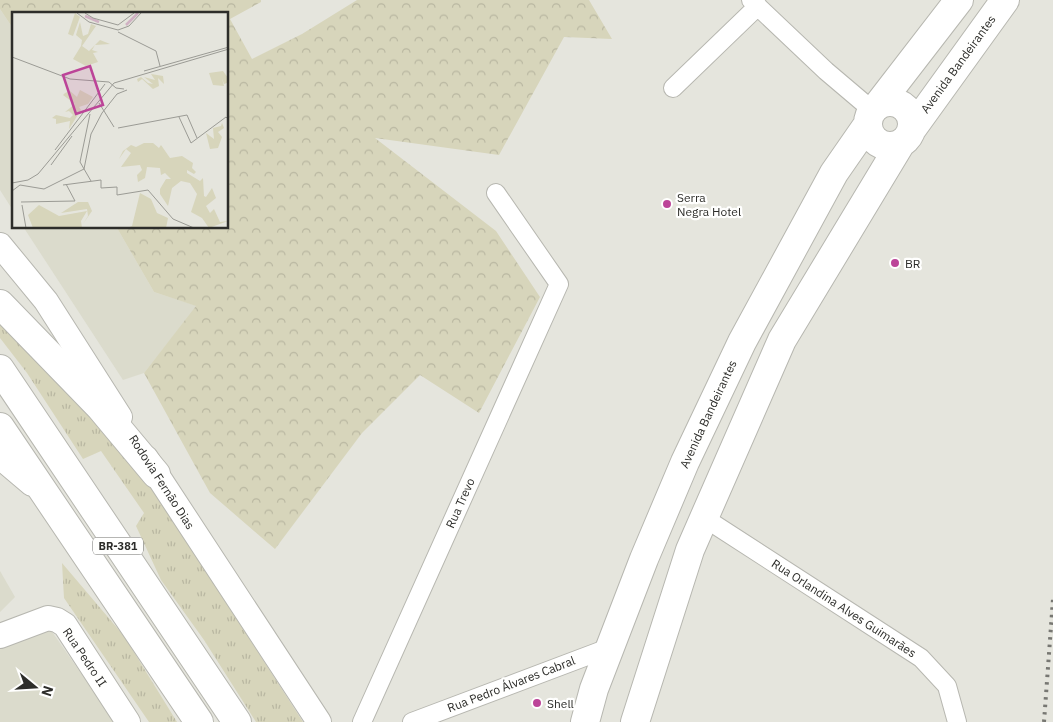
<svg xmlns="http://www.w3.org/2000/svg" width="1053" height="722" font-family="'IBM Plex Sans',sans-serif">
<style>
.built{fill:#dbdbcc}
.grass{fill:url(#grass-tufts)}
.forest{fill:url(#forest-crowns)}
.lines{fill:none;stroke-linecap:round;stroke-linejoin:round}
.street-casing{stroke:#b7b7b0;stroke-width:20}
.secondary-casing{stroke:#b7b7b0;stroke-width:26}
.primary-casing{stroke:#b7b7b0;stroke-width:30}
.highway-casing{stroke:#b7b7b0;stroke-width:30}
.street{stroke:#fff;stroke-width:18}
.secondary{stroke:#fff;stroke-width:24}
.primary{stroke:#fff;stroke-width:28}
.highway{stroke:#fff;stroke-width:28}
.rail{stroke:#777772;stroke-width:4;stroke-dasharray:2.5 5;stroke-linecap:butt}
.poi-dot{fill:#bc4498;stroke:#fffffe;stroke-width:2}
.labels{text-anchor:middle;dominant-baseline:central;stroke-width:4.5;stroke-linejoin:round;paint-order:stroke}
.shield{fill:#fffffe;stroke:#6c6c6a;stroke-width:1}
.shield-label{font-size:11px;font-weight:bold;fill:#2d2d2a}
.street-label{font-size:12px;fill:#2d2d2a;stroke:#fffffe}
.poi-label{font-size:12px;fill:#2d2d2a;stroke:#fffffe;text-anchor:start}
.inset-river{fill:none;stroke:#d0b1c3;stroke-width:2.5}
.inset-road{fill:none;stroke:#9b9b95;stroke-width:1}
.view{fill:#bc4498;fill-opacity:0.15;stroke:#bc4498;stroke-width:2.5}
.inset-edge{fill:none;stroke:#2d2d2a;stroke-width:2.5}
</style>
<defs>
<pattern id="grass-tufts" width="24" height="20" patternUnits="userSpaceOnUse" patternTransform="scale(1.25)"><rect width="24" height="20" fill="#d7d5bb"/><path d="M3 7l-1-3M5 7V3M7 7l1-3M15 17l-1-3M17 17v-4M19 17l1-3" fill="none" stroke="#b9b7a1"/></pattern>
<pattern id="forest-crowns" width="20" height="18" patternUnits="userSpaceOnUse" patternTransform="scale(1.25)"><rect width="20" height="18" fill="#d7d5bb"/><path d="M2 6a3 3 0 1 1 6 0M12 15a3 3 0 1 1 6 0" fill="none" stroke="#b9b7a1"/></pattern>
</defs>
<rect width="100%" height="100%" fill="#e5e5dd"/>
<path class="built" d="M0 9 14 30V212L0 190Z
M24 228H117L154 292 197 306 144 373 123 380Z
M0 571 15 597 0 612Z
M48 626 115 722H0V642Z"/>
<path class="grass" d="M0 319 72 392 153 489 303 722H256L204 640 161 580 136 526 144 513 101 451 83 459 27 373 0 338Z
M62 563 124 636 177 722H149L64 598Z"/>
<path class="forest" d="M0 0H261V2L230 19 252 59 302 34 357 0H589L612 39 564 37 499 155 375 138 496 231 540 297 479 413 420 375 362 433 275 549 210 493 144 373 196 306 154 292 117 228H228V14H14V30L0 9Z"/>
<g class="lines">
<defs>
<path id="street" d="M751 0 826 71 872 110
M673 88 758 6
M703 517 921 658 947 686 957 722
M362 722 559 284 496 193
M412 722 611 647"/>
<path id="secondary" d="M0 245 46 301 120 417
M0 457 32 484
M146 458 319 722
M0 636 48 618 57 620 65 625 128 722"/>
<path id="primary" d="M868 124a22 22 0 1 1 44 0a22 22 0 1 1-44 0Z
M878 105 959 0
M912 129 1005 0
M585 722 594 689 644 559 685 462 742 342 834 173 868 124
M635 722 690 550 782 340 901 143"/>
<path id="highway" d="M0 304 100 407 156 474
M0 369 237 722
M0 427 199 722"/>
</defs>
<use href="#street" class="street-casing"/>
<use href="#secondary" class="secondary-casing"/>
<use href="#primary" class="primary-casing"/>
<use href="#highway" class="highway-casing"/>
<use href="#street" class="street"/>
<use href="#secondary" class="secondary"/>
<use href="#primary" class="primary"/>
<use href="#highway" class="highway"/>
<path class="rail" d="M1044 722 1053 599"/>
</g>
<g class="poi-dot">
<circle cx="667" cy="204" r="5"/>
<circle cx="895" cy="263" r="5"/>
<circle cx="537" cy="703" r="5"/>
</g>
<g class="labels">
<rect class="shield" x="93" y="537.5" width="50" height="17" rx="4"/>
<g class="shield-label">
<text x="118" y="546">BR-381</text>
</g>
<g class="street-label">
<text transform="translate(958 64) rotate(-54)">Avenida Bandeirantes</text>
<text transform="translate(708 414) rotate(-65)">Avenida Bandeirantes</text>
<text transform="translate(162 482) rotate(57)">Rodovia Fernão Dias</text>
<text transform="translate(460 503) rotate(-66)">Rua Trevo</text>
<text transform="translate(844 608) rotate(33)">Rua Orlandina Alves Guimarães</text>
<text transform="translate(85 657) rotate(56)">Rua Pedro II</text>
<text transform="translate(511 684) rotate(-21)">Rua Pedro Álvares Cabral</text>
</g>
<g class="poi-label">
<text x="677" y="197">Serra<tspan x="677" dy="14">Negra Hotel</tspan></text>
<text x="905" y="263">BR</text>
<text x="547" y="703">Shell</text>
</g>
</g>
<g transform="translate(12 12)">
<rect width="216" height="216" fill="#e5e5dd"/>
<path d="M63 1 68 5 61 24 56 22ZM68 10 71 24 76 22 79 12 84 14 70 34 77 39 88 28 98 32 83 33 80 38 86 40 81 41 86 50 74 54 61 47 69 34 70 28 64 23ZM211 59 216 66 215 71 212 72 210 66 212 74 201 73 197 61ZM139 62 151 64 152 72 146 66 147 74 141 77 130 67 126 70 125 67 129 65 136 71 141 72 132 65 143 68ZM68 78 81 85 76 92 67 95 69 98 57 117 58 109 44 112V107L40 106 44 103 58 106 61 103 57 99 53 100 63 92 51 83 53 81 58 79 65 85ZM210 111 212 116 206 120 210 125 206 136 198 137 194 121 202 127 201 116 209 114ZM132 131H141L147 136 149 133 158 146 170 144 181 151 180 156 184 160 182 162 175 158V161L188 169 191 166 192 184 194 185 200 176 204 186 194 194 198 201 202 197 208 210 216 209 197 216 190 206 179 200 185 182 178 171 169 169 160 176 156 194 148 182V177L154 167H159L153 161 149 163 148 156 135 155 133 166 126 170 125 163 130 158 128 153 109 155 119 141 114 137 107 147 111 139 119 133 124 135ZM128 181 139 187 145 201 156 206 154 216H115L120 214ZM66 190H76L80 199 71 212 76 204 75 197 49 201ZM27 193 47 204 75 199 69 209 70 216H21L16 203Z" fill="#d7d5bb"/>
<path class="inset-river" d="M73 4 87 10M114 13 126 1"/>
<path class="inset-road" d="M65 1 77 10 106 18 117 14 129 1M73 1 81 6 106 13 122 1M106 20 144 39 148 54M0 45 58 67M132 59 217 35M58 67 97 70 104 76 112 77M87 91 102 115M78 102 68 150 79 169M167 105 179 131 214 105 217 108M106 116 175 103 185 126M43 138 93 72M39 153 60 124M0 171 16 168 26 162 102 71 217 37M51 173 89 168V176L105 175V183L136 178 161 207 182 216M0 179 8 173 32 177 72 157 79 122 90 101 105 82 115 78M9 190 63 189 54 172M10 193 14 216"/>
<path class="view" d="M78 54 91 93 64 102 51 63Z"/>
<rect width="216" height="216" class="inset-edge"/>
</g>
<g transform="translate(35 687) rotate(108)" stroke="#fffffe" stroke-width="4" paint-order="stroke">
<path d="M0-4L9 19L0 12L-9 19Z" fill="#2d2d2a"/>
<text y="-8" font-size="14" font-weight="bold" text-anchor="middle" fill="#2d2d2a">N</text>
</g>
</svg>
